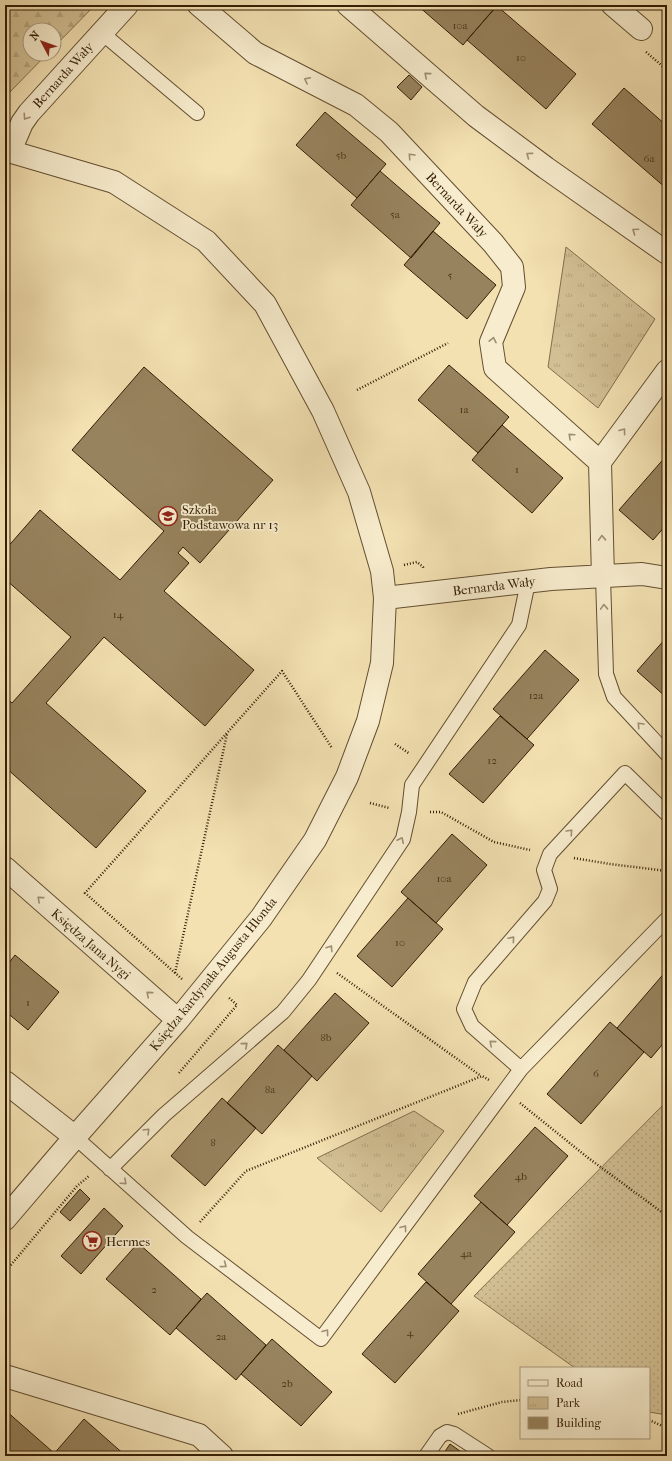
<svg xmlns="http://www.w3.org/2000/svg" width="672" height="1461" font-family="'IM FELL French Canon',serif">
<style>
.grass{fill:url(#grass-dots);stroke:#826e4c}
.forest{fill:url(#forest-firs);stroke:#826e4c}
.park{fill:url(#park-tufts);stroke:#826e4c}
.building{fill:#97835e;stroke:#331d04}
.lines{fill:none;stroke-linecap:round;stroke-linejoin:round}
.service-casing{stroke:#634e30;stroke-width:16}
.minor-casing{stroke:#634e30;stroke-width:24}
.path{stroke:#331d04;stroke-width:2.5;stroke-dasharray:1 2;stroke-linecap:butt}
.service{stroke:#f7eccd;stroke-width:14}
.minor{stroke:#f7eccd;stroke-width:22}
.oneway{stroke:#9f8f73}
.labels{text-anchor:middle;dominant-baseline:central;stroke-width:3.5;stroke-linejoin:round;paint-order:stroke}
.number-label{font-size:11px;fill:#4c361a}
.street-label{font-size:13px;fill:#331d04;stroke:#f7eccd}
.poi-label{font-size:13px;fill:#331d04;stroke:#f7eccd;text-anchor:start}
</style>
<defs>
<pattern id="grass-dots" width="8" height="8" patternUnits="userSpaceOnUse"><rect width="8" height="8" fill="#d2c094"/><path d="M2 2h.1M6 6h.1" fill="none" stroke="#b5a57e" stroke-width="1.8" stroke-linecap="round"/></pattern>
<pattern id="forest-firs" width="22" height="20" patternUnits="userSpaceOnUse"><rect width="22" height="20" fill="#d2c094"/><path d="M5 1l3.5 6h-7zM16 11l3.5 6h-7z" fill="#b5a57e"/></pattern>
<pattern id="park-tufts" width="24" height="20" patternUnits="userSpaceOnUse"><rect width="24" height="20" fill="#d2c094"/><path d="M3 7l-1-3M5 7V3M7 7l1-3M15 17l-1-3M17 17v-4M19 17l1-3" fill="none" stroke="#b5a57e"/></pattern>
</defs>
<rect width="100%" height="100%" fill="#f3e1b2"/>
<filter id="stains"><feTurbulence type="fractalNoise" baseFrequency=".005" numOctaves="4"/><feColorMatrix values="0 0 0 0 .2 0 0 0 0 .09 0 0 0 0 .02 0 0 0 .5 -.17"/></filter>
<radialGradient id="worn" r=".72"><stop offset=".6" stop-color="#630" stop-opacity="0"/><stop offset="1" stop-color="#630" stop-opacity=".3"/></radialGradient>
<path class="grass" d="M667 1101V1415L649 1412V1368H575L474 1296Z"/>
<path class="forest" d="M5 5H95L54 47V30H30V54H47L9 93 5 94Z"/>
<path class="park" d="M566 247 655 319 598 408 548 367Z
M414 1111 444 1131 381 1212 317 1158Z"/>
<path class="building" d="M417 5H487L493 10 463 45Z
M497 6 576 74 546 109 467 40Z
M409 75 422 87 411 100 397 87Z
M624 88 667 126V189L592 124Z
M325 112 386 164 357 198 296 145Z
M380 171 440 223 411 258 351 205Z
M433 231 496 285 467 319 404 265Z
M449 365 509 417 478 453 418 400Z
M144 367 273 480 200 563 183 547 178 553 189 563 164 591 254 670 205 726 104 637 46 703 146 791 96 848 5 767V697L12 703 71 637 5 579V550L40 510 120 580 164 531 72 450Z
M502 425 563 478 532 513 472 460Z
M667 455V524L653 540 619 510Z
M666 638 667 639V698L637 671Z
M545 650 579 680 527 739 493 709Z
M500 716 534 745 483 803 449 774Z
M452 834 487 865 436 923 401 892Z
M408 898 443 929 392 987 357 956Z
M15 955 59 992 28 1030 5 1011V968Z
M667 970V1039L651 1058 617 1028Z
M335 993 369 1023 317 1081 284 1050Z
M610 1022 644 1052 581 1124 547 1094Z
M278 1045 312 1076 262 1134 227 1103Z
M222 1098 256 1128 205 1186 171 1156Z
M535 1127 568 1156 507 1225 474 1196Z
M80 1189 90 1199 70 1221 60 1212Z
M481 1202 515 1232 451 1304 418 1274Z
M104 1208 123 1226 81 1274 61 1256Z
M138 1243 201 1299 170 1335 106 1279Z
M426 1282 459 1311 395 1383 362 1354Z
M207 1293 266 1345 236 1380 176 1328Z
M272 1339 332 1392 301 1426 241 1374Z
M5 1410 54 1453 52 1456H5Z
M84 1419 126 1456H52Z
M450 1444 467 1456H442Z"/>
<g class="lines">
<defs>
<path id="service" d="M102 33 197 113
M603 577 606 674 614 697 667 754
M521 1069 472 1026 464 1009 475 982 545 901 550 889 544 870 550 854 625 773 667 814
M75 1137 187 1237 321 1339 521 1069 667 919
M110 1169 164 1115 283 1012 309 980 403 839 409 812 412 785 519 625 528 582
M426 1456 440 1436 447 1432 454 1434 488 1456"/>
<path id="minor" d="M199 5 255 53 356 105 389 132 493 243 512 267 514 287 491 342 495 368 600 462
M348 5 476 116 546 168 667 253
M613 5 641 29
M5 150 114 182 206 241 265 304 323 411 359 492 382 571 385 598 382 663 368 721 347 777 315 840 261 918 178 1020 75 1137 5 1219
M10 151 22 123 29 113 127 5
M603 577 600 462 667 371
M385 598 551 579 642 574 667 578
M5 868 178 1020
M5 1082 75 1137
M5 1376 199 1435 222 1456"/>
</defs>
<use href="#service" class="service-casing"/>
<use href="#minor" class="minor-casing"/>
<path class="path" d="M646 52 667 70
M357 390 448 343
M404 565 417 562 423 567V569
M395 744 410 754
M370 803 389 808
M430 812H441L494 842 530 850
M574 858 610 864 667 871
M175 973 227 734
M337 973 481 1076
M182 979 85 893 282 671 332 748
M179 1073 237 1005 228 997
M520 1103 587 1157 667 1216
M200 1222 246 1171 482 1076 489 1080
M5 1272 77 1186 89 1176
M458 1414 502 1402 521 1400
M649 1420 667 1428"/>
<use href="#service" class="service"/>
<use href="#minor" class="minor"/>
</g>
<defs><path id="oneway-chevron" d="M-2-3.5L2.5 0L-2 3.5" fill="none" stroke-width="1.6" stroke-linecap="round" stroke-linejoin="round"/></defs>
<g class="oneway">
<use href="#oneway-chevron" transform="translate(427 75) rotate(-140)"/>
<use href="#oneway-chevron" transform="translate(307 80) rotate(-153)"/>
<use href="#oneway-chevron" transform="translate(26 117) rotate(124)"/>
<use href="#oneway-chevron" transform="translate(529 155) rotate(-143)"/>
<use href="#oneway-chevron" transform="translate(411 156) rotate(-133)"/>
<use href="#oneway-chevron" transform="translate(635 231) rotate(-145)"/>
<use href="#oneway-chevron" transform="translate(493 340) rotate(-78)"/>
<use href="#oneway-chevron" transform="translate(623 431) rotate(-53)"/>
<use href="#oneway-chevron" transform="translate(571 436) rotate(-138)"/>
<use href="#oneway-chevron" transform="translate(602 538) rotate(-92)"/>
<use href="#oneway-chevron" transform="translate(604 607) rotate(-92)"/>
<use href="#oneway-chevron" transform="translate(640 725) rotate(-133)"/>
<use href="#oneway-chevron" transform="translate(570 832) rotate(-47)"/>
<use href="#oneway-chevron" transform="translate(401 840) rotate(-64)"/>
<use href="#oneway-chevron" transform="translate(40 899) rotate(-139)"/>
<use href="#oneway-chevron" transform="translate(512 939) rotate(-49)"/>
<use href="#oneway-chevron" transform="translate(330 948) rotate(-57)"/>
<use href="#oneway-chevron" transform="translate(149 994) rotate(-139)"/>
<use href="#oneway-chevron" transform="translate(492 1043) rotate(-139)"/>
<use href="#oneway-chevron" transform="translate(245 1045) rotate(-41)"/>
<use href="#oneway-chevron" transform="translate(147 1131) rotate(-45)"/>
<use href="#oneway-chevron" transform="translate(124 1182) rotate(42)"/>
<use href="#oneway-chevron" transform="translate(404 1228) rotate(-53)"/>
<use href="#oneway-chevron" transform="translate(224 1265) rotate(37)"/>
<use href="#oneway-chevron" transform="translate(326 1332) rotate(-53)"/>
</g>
<defs>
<symbol id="school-ring" viewBox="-11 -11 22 22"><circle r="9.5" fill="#f7eccd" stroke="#8f2418" stroke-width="1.5"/><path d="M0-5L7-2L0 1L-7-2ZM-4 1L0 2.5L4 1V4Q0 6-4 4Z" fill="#8f2418"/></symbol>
<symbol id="supermarket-ring" viewBox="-11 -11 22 22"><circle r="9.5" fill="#f7eccd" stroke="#8f2418" stroke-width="1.5"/><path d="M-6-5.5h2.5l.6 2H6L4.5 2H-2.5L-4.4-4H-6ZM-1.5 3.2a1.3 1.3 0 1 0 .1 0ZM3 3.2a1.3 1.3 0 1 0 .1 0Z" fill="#8f2418"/></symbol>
</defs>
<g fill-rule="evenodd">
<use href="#school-ring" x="157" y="505" width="22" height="22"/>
<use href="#supermarket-ring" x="81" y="1230" width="22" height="22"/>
</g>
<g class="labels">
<g class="number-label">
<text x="460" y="25">10a</text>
<text x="521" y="57">10</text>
<text x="341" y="155">5b</text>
<text x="649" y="158">6a</text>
<text x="395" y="214">5a</text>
<text x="450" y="275">5</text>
<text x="464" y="409">1a</text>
<text x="517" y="469">1</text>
<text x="118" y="614">14</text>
<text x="536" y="695">12a</text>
<text x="492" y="760">12</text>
<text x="444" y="878">10a</text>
<text x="400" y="942">10</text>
<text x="28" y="1002">1</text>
<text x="326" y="1037">8b</text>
<text x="596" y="1073">6</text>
<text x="270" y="1089">8a</text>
<text x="213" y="1142">8</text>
<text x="521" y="1176">4b</text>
<text x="466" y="1253">4a</text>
<text x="154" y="1289">2</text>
<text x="410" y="1332">4</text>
<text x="221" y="1336">2a</text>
<text x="287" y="1383">2b</text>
</g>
<g class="street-label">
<text transform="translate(63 75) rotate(-48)">Bernarda Wały</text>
<text transform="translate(457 205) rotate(47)">Bernarda Wały</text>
<text transform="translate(494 586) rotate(-7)">Bernarda Wały</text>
<text transform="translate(91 944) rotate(41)">Księdza Jana Nygi</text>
<text transform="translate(213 974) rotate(-51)">Księdza kardynała Augusta Hlonda</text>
</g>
<g class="poi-label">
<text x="182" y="509">Szkoła<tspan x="182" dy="15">Podstawowa nr 13</tspan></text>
<text x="106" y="1241">Hermes</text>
</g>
</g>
<rect width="672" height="1461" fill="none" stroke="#f3e1b2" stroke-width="20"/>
<rect x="6" y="6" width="660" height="1449" fill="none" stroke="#331d04" stroke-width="2"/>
<rect x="10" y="10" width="652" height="1441" fill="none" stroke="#331d04"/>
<rect x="520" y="1367" width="130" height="72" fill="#f7eccd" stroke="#a9997d"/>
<rect x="528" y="1380" width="20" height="6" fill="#f7eccd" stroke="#a9997d"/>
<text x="556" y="1387" font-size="12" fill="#331d04">Road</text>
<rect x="528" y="1397" width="20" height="12" fill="url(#park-tufts)" stroke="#a9997d"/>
<text x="556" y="1407" font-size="12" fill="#331d04">Park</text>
<rect x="528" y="1417" width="20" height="12" fill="#97835e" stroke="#a9997d"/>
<text x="556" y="1427" font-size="12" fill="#331d04">Building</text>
<g transform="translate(42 42) rotate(311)"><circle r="19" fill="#f7eccd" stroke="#a9997d"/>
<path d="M0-3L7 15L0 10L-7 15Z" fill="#8f2418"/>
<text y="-6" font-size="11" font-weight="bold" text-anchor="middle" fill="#331d04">N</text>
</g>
<rect width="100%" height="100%" filter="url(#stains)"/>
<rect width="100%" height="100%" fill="url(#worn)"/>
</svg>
